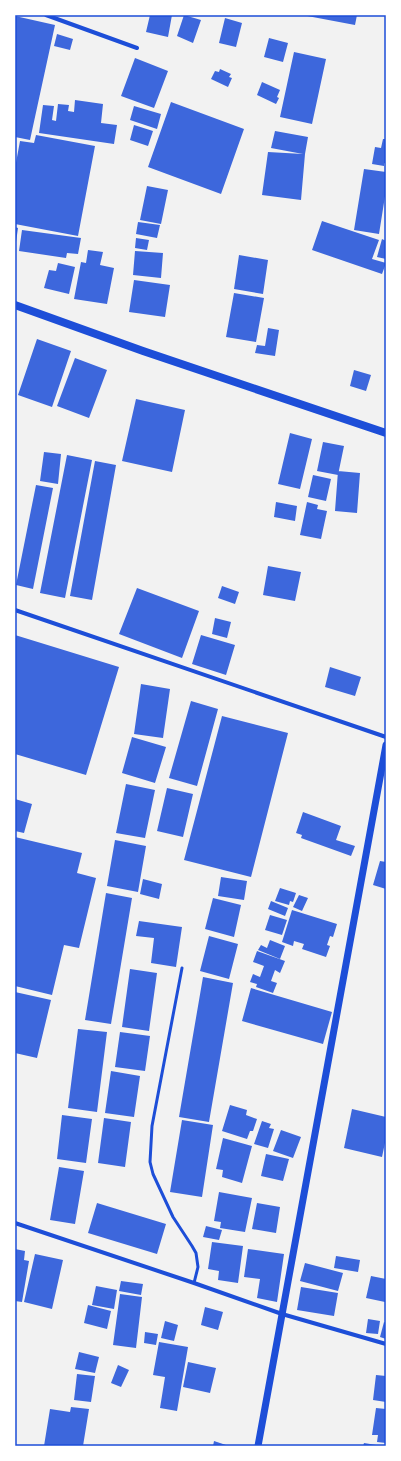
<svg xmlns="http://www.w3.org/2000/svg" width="401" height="1461" font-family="Rubik,sans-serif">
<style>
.building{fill:#3d67dc}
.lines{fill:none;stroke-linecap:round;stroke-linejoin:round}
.service{stroke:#1d4ed8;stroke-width:3}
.minor{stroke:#1d4ed8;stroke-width:4}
.tertiary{stroke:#1d4ed8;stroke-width:7}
.secondary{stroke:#1d4ed8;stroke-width:8}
.neatline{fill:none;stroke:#1d4ed8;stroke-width:1.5}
</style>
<rect width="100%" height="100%" fill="#f2f2f2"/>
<path class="building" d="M150 15H172L168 37 146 32Z
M184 15 201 20 193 43 177 36Z
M302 15H357L355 25Z
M15 16 55 25 30 140 15 137Z
M225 18 242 23 236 47 219 43Z
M57 34 73 39 70 50 54 46Z
M269 38 288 43 283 62 264 57Z
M294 52 326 59 312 124 280 117Z
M135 58 168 71 154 108 121 96Z
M220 69 231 74 229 77 232 78 228 87 211 79 215 71 219 72Z
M262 82 280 90 277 97 279 98 276 104 257 95Z
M75 100 103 104 101 123 117 125 114 144 39 133 43 105 54 106 52 120 56 121 58 104 69 105 68 111 74 112Z
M171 102 244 129 221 194 148 167Z
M134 106 161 114 157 129 130 120Z
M134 125 153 131 148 146 130 140Z
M275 131 308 137 305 154 301 200 262 195 268 152 303 154 271 148Z
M36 135 95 146 78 236 15 224V168L20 141 34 143Z
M383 139H386V164L384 163V166L372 164 375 147 381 148Z
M364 169 386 172V190L379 234 354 230Z
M147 186 168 190 161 224 140 220Z
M322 221 379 240 372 259 386 263 382 274 312 250Z
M138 222 160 225 157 238 136 234Z
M15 227 18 228 16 242H15Z
M22 230 81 238 78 254 67 253 66 258 19 251Z
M136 238 149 240 147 250 135 248Z
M382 239 386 241V259L377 257Z
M88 250 103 252 100 265 114 268 107 304 74 299 81 262 86 263Z
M135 251 163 253 161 278 133 275Z
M239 255 268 260 263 294 234 289Z
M58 263 75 267 69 294 44 288 49 270 56 271Z
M134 280 170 285 165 317 129 312Z
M234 293 264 298 256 342 226 337Z
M268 328 279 330 275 356 255 353 257 345 265 346Z
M37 339 71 351 52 407 18 395Z
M75 358 107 370 89 418 57 406Z
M354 370 371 375 366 391 350 386Z
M136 399 185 410 172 472 122 461Z
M290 433 312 439 300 489 278 484Z
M323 442 344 446 338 475 317 471Z
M44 452 61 454 58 484 40 481Z
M67 455 92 460 65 598 40 593Z
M95 461 116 465 92 600 70 596Z
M338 471 360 473 357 513 335 511Z
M313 475 331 479 326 501 308 497Z
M36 485 53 488 33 589 16 585Z
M276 502 297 506 295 521 274 517Z
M307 502 318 505 317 509 327 511 321 539 300 535Z
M268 566 301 572 295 601 263 595Z
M222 586 239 592 235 604 218 598Z
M137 588 199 611 182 658 119 634Z
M215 618 231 622 227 638 212 634Z
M15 635 119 667 86 775 15 754Z
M201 635 235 645 226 675 192 664Z
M330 667 361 677 355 696 325 687Z
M141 684 170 689 163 738 134 734Z
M191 701 218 709 197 786 169 778Z
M222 716 288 733 251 877 184 860Z
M132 737 166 747 155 783 122 773Z
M126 784 155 790 145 838 116 833Z
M167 788 193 794 183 837 157 831Z
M15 799 32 804 24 833 15 831Z
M303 812 341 826 336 840 355 846 351 856 301 838 302 835 296 833Z
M15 837 82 853 77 873 96 878 79 948 64 945 52 995 15 986Z
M115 840 146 846 138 892 107 886Z
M380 861 386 862V889L373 885Z
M221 877 247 881 244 900 218 896Z
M143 879 162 884 159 899 140 894Z
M280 888 296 893 293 902 290 901 289 905 275 901Z
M106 893 132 898 111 1024 85 1020Z
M299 895 308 898 302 911 293 907Z
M213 898 241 905 234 937 205 929Z
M271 901 288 908 285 916 268 909Z
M292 910 337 924 333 937 330 936 327 945 330 946 326 957 302 949 304 944 294 941 293 946 282 942Z
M270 915 287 920 282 935 265 930Z
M139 921 182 927 176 967 151 963 154 938 136 936Z
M209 936 238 944 229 979 200 971Z
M270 940 285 946 280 959 258 950 261 945 267 948Z
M257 951 285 961 280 973 275 970 271 981 277 983 273 993 256 987 257 984 250 982 253 974 260 977 264 966 253 962Z
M130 969 157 973 149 1031 122 1027Z
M203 977 233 983 209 1122 179 1117Z
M251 988 332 1012 323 1044 242 1021Z
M15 992 51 1000 37 1058 15 1053Z
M78 1029 107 1032 97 1112 68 1108Z
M120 1032 150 1036 145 1071 115 1067Z
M111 1071 140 1076 134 1117 105 1113Z
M230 1105 247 1110 246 1115 257 1119 253 1131H250L247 1139 222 1131Z
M352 1109 386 1117V1138L382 1157 344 1148Z
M62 1115 92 1119 86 1163 57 1159Z
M104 1118 131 1122 125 1167 98 1163Z
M182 1120 213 1125 202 1197 170 1192Z
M262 1121 271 1124 269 1128 274 1129 268 1148 254 1144Z
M281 1130 301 1137 293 1158 273 1151Z
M223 1138 252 1146 242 1183 222 1177 223 1170 216 1169Z
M266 1154 289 1159 283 1181 261 1176Z
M59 1167 84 1171 75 1224 50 1220Z
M219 1192 252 1198 245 1232 220 1228 221 1222 214 1221Z
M97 1203 166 1224 157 1254 88 1233Z
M257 1203 280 1207 276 1233 252 1229Z
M206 1226 222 1230 219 1240 203 1237Z
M212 1242 243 1246 238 1283 218 1280 219 1271 208 1269Z
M15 1249 25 1251 24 1260 29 1261 22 1302 15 1301Z
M248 1249 284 1254 277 1302 257 1298 260 1279 244 1277Z
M35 1254 63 1260 52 1309 24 1302Z
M336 1256 360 1260 358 1272 334 1268Z
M305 1263 343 1273 338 1291 300 1281Z
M371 1276 386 1279 385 1302 366 1298Z
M121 1281 143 1284 141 1295 119 1291Z
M96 1286 117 1290 114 1309 92 1305Z
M301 1287 338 1293 334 1316 297 1310Z
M120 1294 142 1297 136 1348 113 1345Z
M88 1305 111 1311 107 1329 84 1323Z
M205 1307 223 1312 218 1330 201 1325Z
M368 1319 380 1321 378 1334 366 1333Z
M165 1321 178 1325 174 1341 161 1338Z
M384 1322 386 1323V1339L380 1337Z
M145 1332 158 1334 156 1345 144 1343Z
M159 1342 188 1347 177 1411 160 1408 165 1377 153 1375Z
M79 1352 99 1357 95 1373 75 1369Z
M188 1362 216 1368 210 1393 183 1387Z
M118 1365 129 1370 121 1387 111 1383Z
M77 1374 95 1376 91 1402 74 1400Z
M376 1375 386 1376V1402L373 1400Z
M71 1407 89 1409 83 1446H44L50 1409 70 1412Z
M376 1408 386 1409V1443L377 1442 378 1435H372Z
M214 1441 229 1446H213Z
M364 1443 376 1445V1446H363Z"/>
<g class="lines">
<path class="service" d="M182 968 152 1126 150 1162 153 1174 173 1217 192 1246 196 1253 198 1267 194 1283"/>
<path class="minor" d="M46 15 137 48
M15 610 386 737
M15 1223 194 1283 282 1314 386 1344"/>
<path class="tertiary" d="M258 1446 386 745"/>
<path class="secondary" d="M15 305 143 351 386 433"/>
</g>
<rect width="401" height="1461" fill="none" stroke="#ffffff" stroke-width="32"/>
<rect x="16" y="16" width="369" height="1429" class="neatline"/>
</svg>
